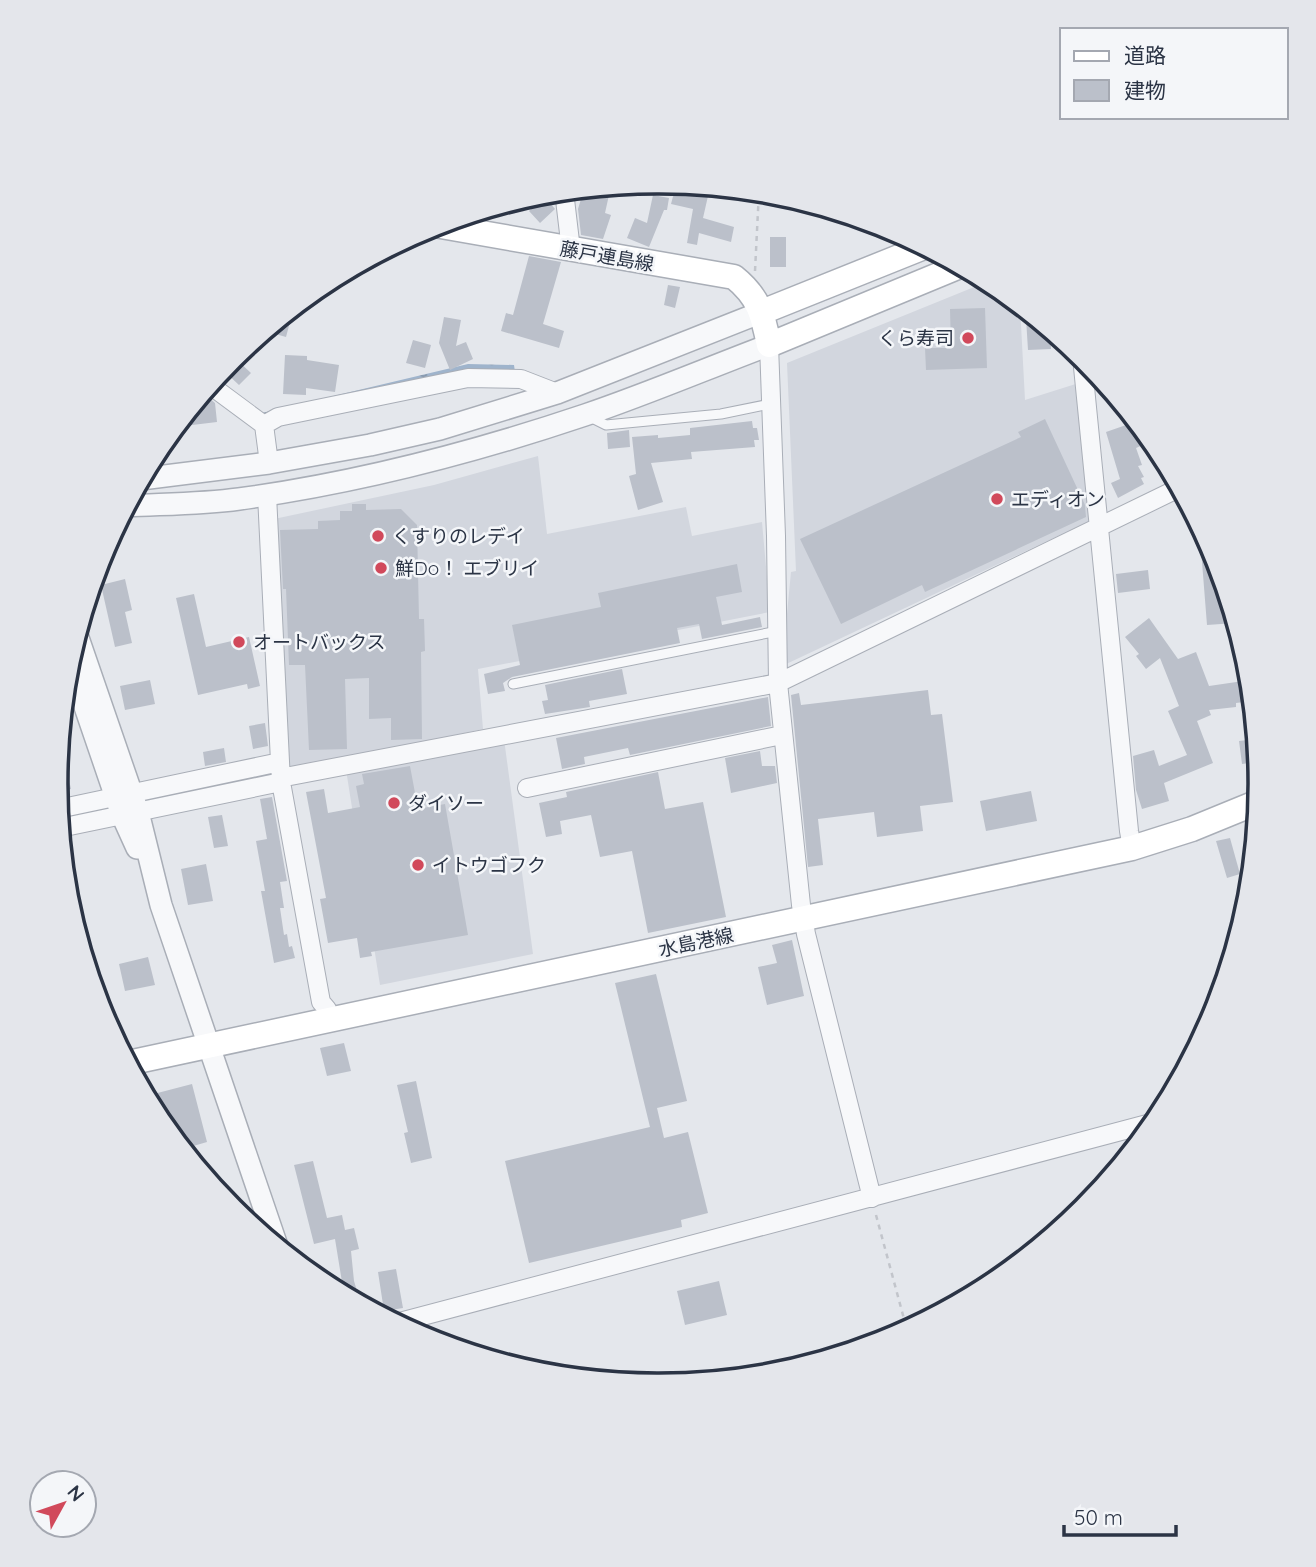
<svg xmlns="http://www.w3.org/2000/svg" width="1316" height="1567" font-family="Quicksand,'Noto Sans JP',sans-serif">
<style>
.built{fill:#d2d6de}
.water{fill:url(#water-ripples)}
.building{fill:#bbc0ca}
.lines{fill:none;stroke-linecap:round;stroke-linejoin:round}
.service-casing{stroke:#a9aeb7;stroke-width:11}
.minor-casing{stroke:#a9aeb7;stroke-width:20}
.tertiary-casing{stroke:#a9aeb7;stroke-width:24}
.secondary-casing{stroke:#a9aeb7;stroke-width:27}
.path{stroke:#c2c5cb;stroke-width:2.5;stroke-dasharray:5 5;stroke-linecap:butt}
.service{stroke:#f7f8fa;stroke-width:9}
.minor{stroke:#f7f8fa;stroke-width:18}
.tertiary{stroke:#f7f8fa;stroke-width:21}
.secondary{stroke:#fff;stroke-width:24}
.poi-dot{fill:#d1495b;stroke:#f4f6f9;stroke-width:2.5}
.labels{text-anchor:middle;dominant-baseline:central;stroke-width:5;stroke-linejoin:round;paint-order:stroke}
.street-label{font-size:19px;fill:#2b3445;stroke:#f4f6f9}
.poi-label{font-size:19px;fill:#2b3445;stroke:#f4f6f9;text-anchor:start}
.rim{fill:none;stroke:#2b3445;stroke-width:3.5}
</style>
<defs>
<pattern id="water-ripples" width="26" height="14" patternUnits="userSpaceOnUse" patternTransform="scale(1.75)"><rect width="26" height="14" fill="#9fb4cc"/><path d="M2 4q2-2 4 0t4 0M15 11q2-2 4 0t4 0" fill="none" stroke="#8293a7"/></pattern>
</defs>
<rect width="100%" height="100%" fill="#e4e7ec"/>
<path class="built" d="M989 281 1020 306 1025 400 1082 382 1092 520 782 666 791 572 796 571 787 363Z
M538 456 547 534 686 507 692 536 762 522 770 612 478 669 483 729 455 735 458 748 504 739 533 954 380 985 344 757 284 768 274 519 434 485Z"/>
<path class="water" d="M468 364 514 365 515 372 261 420 211 383 216 378 262 413Z"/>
<path class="building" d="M611 186 605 213 611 215 603 239 581 235 578 209 584 189Z
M675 189 708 196 703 218 734 227 731 242 699 233 697 245 687 243 693 209 671 204Z
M542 193 555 209 540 223 529 211 533 207 522 199Z
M653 195 669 198 667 210H664L649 247 627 238 635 218 647 223Z
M770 237H786V267H770Z
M529 256 561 262 543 324 564 331 559 348 501 331 506 313 513 315Z
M668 285 680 287 675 308 664 305Z
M294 307 286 337 265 331 285 314Z
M985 308 987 368 926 370 925 348H951L950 309Z
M444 317 461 320 456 346 466 342 473 359 450 370 439 343Z
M1034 317 1050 330 1051 349 1028 350 1026 318Z
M413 340 431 345 425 368 406 363Z
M285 355 307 356V360L339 365 335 392 306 388V395L283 394Z
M236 359 251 373 239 385 224 371Z
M208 397 215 403 217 422 184 426 183 418 199 398Z
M1045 419 1085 505 1086 517 925 592 922 585 841 624 800 539 1021 437 1018 432Z
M752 421 753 428H757L759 440H754L755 447 691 452 692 459 651 463 663 502 638 510 629 476 636 474 632 437 658 435V438L690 435V428Z
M1129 424 1131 429 1139 426 1152 441 1136 448 1142 465 1138 466 1144 477 1141 478 1144 484 1118 498 1111 483 1120 479 1106 432Z
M629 430 630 447 608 449 607 433Z
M352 504H366V510L401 509 417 525 419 619H424L425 651 421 652 422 739 391 740V718L369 719V678L345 679 347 749 309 750 305 665H289L286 589H283L280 530 318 529V521L340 520V511H352Z
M1199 524 1214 553 1235 623 1207 625Z
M737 564 742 592 716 597 722 625 760 617 762 627 702 639 699 624 677 628 680 643 512 677 503 683 505 691 488 694 484 674 520 665 512 625 601 607 598 593Z
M1148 570 1150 589 1118 593 1116 574Z
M125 579 132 610 125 612 132 643 115 647 101 585Z
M194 594 206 647 249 637 260 686 248 689 247 684 198 695 176 598Z
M1149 618 1178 659 1196 652 1209 686 1250 680 1252 701 1236 703V707L1209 710 1211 715 1197 721 1213 763 1164 783 1169 801 1142 809 1136 790 1133 756 1154 750 1159 766 1187 755 1168 711 1179 706 1160 658 1146 669 1136 656 1139 654 1125 637Z
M622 669 627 694 589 701 590 707 545 714 542 701 548 700 545 685Z
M150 680 155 704 125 710 120 686Z
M928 690 931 715 942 714 953 802 920 806 923 831 877 837 874 812 818 819 823 865 808 867 791 695 799 693 801 705Z
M768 697 771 726 630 755 628 748 584 757 585 764 562 769 556 738Z
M265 723 268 746 253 749 249 726Z
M1256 739 1258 762 1242 764 1239 741Z
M62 748 71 789 57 792 59 749Z
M224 748 226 762 205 766 203 752Z
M760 751 762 766H775L777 783 731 793 725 758Z
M410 766 418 809 445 804 468 935 371 952 372 956 360 958 357 938 328 943 320 899 326 898 306 792 324 789 328 813 360 807 356 786 364 784 362 774Z
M658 772 665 809 703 802 726 917 648 933 632 851 600 857 591 815 560 821 562 834 546 837 539 803 567 797 566 792Z
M1031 791 1037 821 986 831 980 801Z
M272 797 287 881 280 882 284 908H280L284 935 287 934 289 947 292 946 295 958 274 963 261 891H265L256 841 267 839 260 799Z
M222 815 228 846 214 848 208 817Z
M1230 838 1240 874 1227 878 1216 841Z
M206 864 213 901 188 905 181 869Z
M792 940 804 996 767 1005 758 967 777 963 772 945Z
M148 957 155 985 125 991 119 964Z
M656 974 687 1101 657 1108 664 1138 688 1132 708 1213 681 1220 682 1227 529 1263 505 1161 650 1127 615 983Z
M344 1043 351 1071 327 1076 320 1048Z
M416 1081 432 1158 411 1163 404 1133 408 1132 397 1085Z
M192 1084 207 1142 183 1149 157 1118 146 1096Z
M313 1161 327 1218 342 1215 345 1230 354 1228 359 1249 351 1251 354 1281 361 1304 327 1286 342 1282 335 1239 314 1244 294 1165Z
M396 1269 403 1308 384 1311 378 1272Z
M719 1281 727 1315 685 1325 677 1291Z"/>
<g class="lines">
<defs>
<path id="service" d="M590 417 606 425 721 414 770 404
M513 684 778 631"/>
<path id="minor" d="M564 191 571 250
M769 345 776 536 778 683 801 905 806 934 872 1198
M1082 357 1129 831 1132 848
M210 385 264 425 269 463
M264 425 278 417 468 378 521 379 557 393
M267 495 281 782 321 1002 327 1009 329 1019
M280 778 778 683 1179 488
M527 788 782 735
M58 809 280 762
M60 828 281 782
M396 1323 1155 1122"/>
<path id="tertiary" d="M141 479 269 463 370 445 440 429 557 393 762 312
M127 506C164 504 202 504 239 499 356 483 472 453 585 415 647 394 708 368 769 345
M77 635 138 812 161 905 277 1246
M69 660 122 815 137 848"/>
<path id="secondary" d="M435 225 734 277C759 297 763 315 769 345L960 266
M762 312 924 247
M128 1063 1132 848 1192 829 1258 802"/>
</defs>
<use href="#service" class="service-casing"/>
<use href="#minor" class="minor-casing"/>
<use href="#tertiary" class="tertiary-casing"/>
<use href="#secondary" class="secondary-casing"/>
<path class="path" d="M755 271 759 191
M876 1215 907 1330"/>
<use href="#service" class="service"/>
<use href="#minor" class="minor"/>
<use href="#tertiary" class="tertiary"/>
<use href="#secondary" class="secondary"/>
</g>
<g class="poi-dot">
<circle cx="968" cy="338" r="7"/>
<circle cx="997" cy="499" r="7"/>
<circle cx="378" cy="536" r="7"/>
<circle cx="381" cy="568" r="7"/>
<circle cx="239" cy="642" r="7"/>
<circle cx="394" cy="803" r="7"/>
<circle cx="418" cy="865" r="7"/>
</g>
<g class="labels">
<g class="street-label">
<text transform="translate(607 256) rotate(10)">藤戸連島線</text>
<text transform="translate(696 942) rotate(-12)">水島港線</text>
</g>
<g class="poi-label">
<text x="954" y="338" text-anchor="end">くら寿司</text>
<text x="1011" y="499">エディオン</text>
<text x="392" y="536">くすりのレデイ</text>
<text x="395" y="568">鮮Do！ エブリイ</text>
<text x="253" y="642">オートバックス</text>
<text x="408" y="803">ダイソー</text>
<text x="432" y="865">イトウゴフク</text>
</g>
</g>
<path d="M0 0H1316V1567H0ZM657 194H659A589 589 0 0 1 1248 783V784A589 589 0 0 1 659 1373H657A589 589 0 0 1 68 784V783A589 589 0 0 1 657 194Z" fill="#e4e6eb" fill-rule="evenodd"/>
<path class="rim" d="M657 194H659A589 589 0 0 1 1248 783V784A589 589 0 0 1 659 1373H657A589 589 0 0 1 68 784V783A589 589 0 0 1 657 194Z"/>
<rect x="1060" y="28" width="228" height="91" fill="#f4f6f9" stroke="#a4a8b1" stroke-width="2"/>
<rect x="1074" y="51" width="35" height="10" fill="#ffffff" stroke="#a4a8b1" stroke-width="2"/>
<text x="1124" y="63" font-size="21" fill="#2b3445">道路</text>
<rect x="1074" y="80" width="35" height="21" fill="#bbc0ca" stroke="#a4a8b1" stroke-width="2"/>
<text x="1124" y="98" font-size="21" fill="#2b3445">建物</text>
<g transform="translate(63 1504) rotate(50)"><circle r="33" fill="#f4f6f9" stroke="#a4a8b1" stroke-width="2"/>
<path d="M0-5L12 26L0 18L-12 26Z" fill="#d1495b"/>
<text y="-10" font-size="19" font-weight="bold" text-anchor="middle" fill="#2b3445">N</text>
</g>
<path d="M1064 1525v10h112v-10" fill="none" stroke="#2b3445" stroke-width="3.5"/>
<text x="1074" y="1525" font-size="21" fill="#2b3445" stroke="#f4f6f9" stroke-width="5" paint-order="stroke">50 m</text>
</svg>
